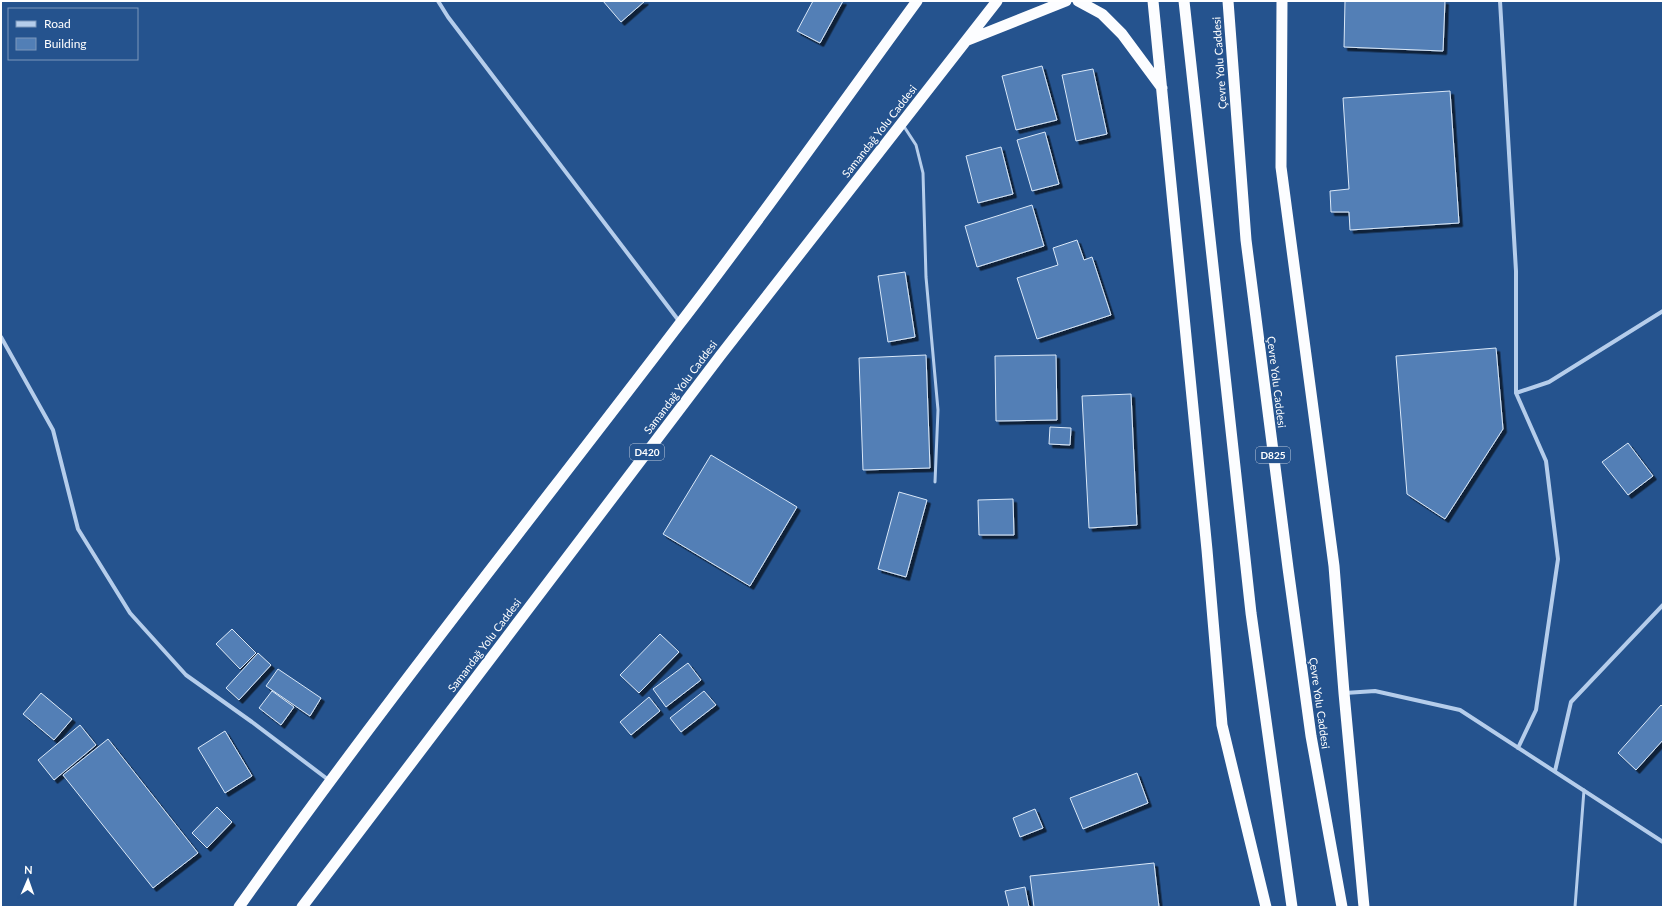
<svg xmlns="http://www.w3.org/2000/svg" width="1664" height="908" font-family="Lato,sans-serif">
<style>
.building{fill:#527fb6;stroke:#dae8f8;filter:url(#shadow)}
.lines{fill:none;stroke-linecap:round;stroke-linejoin:round}
.service{stroke:#b5cdeb;stroke-width:3}
.minor{stroke:#b5cdeb;stroke-width:4}
.trunk{stroke:#fcfdff;stroke-width:11}
.labels{text-anchor:middle;dominant-baseline:central;stroke-width:3;stroke-linejoin:round;paint-order:stroke}
.shield{fill:#25538e;stroke:#becbdd;stroke-width:1}
.shield-label{font-size:10px;font-weight:bold;fill:#fff}
.street-label{font-size:11px;fill:#fff;stroke:#25538e}
</style>
<defs>
<filter id="shadow"><feDropShadow dx="3.5" dy="3.5" stdDeviation="0" flood-color="#0009"/></filter>
</defs>
<rect width="100%" height="100%" fill="#25538e"/>
<path class="building" d="M603 1H645L621 22Z
M813 1H843L820 43 797 31Z
M1345 1H1445L1443 51 1344 47Z
M1042 66 1057 120 1016 130 1002 76Z
M1093 69 1107 134 1076 141 1062 75Z
M1450 91 1459 223 1350 230 1349 212H1331L1330 191 1349 189 1343 98Z
M1045 132 1059 184 1032 191 1017 140Z
M1001 147 1013 194 978 203 966 156Z
M1032 205 1044 246 977 267 965 226Z
M1077 240 1084 260 1092 257 1111 315 1037 339 1017 278 1058 265 1053 248Z
M905 272 915 337 888 342 878 276Z
M1496 348 1503 429 1445 519 1407 494 1396 356Z
M926 355 930 468 863 470 859 358Z
M1056 355 1057 420 996 421 995 356Z
M1131 394 1137 525 1089 528 1082 396Z
M1050 427 1071 428 1070 445 1049 444Z
M1628 443 1653 476 1628 495 1602 462Z
M711 455 797 507 750 586 663 534Z
M899 492 927 500 906 577 878 569Z
M1013 499 1014 535H979L978 500Z
M232 629 256 653 240 669 216 644Z
M660 634 679 652 639 693 620 675Z
M258 653 271 665 239 700 226 688Z
M688 663 701 680 666 707 653 689Z
M278 669 321 698 310 716 266 686Z
M272 691 294 707 281 725 259 708Z
M704 691 716 705 681 732 670 718Z
M41 693 72 719 54 740 23 714Z
M649 697 660 711 631 735 620 722Z
M1661 705 1663 707V740L1636 770 1618 753Z
M80 725 96 745 54 780 38 760Z
M225 731 252 776 225 793 198 748Z
M108 739 198 853 153 888 63 775Z
M1137 773 1148 803 1083 829 1070 798Z
M217 807 232 822 207 848 192 833Z
M1035 809 1043 828 1020 837 1013 818Z
M1154 863 1159 907H1034L1030 876Z
M1025 887 1029 907H1009L1005 891Z"/>
<g class="lines">
<path class="service" d="M903 125 916 145 923 173 926 277 938 410 935 482
M1575 907 1584 790"/>
<path class="minor" d="M438 1 448 17 679 321
M1500 1 1516 271V393L1546 461 1558 559 1536 710 1518 748
M1 337 53 430 78 529 130 613 186 675 252 722 330 781
M1516 393 1549 382 1663 311
M1345 693 1375 691 1460 710 1663 842
M1555 771 1571 702 1663 605"/>
<path class="trunk" d="M1078 1 1102 14 1122 34 1162 88
M1153 1 1207 550 1222 725 1266 907
M1184 1 1251 613 1292 907
M1228 1 1246 240 1288 568 1311 736 1342 907
M1282 1 1281 167 1334 566 1344 693 1364 907
M968 40 1066 1
M239 907C379 709 531 519 678 326 760 220 838 109 917 1
M302 907 720 356 997 1"/>
</g>
<g class="labels">
<g class="shield">
<rect x="630" y="444" width="34" height="16" rx="3"/>
<rect x="1256" y="447" width="34" height="16" rx="3"/>
</g>
<g class="shield-label">
<text x="647" y="452">D420</text>
<text x="1273" y="455">D825</text>
</g>
<g class="street-label">
<text transform="translate(1219 63) rotate(-94)">Çevre Yolu Caddesi</text>
<text transform="translate(879 131) rotate(-52)">Samandağ Yolu Caddesi</text>
<text transform="translate(1277 382) rotate(83)">Çevre Yolu Caddesi</text>
<text transform="translate(680 387) rotate(-53)">Samandağ Yolu Caddesi</text>
<text transform="translate(484 645) rotate(-53)">Samandağ Yolu Caddesi</text>
<text transform="translate(1320 703) rotate(82)">Çevre Yolu Caddesi</text>
</g>
</g>
<rect width="1664" height="908" fill="none" stroke="#ffffff" stroke-width="4"/>
<rect x="8" y="8" width="130" height="52" fill="#25538e" stroke="#7c98bb"/>
<rect x="16" y="21" width="20" height="6" fill="#b5cdeb" stroke="#7c98bb"/>
<text x="44" y="28" font-size="12" fill="#ffffff">Road</text>
<rect x="16" y="38" width="20" height="12" fill="#527fb6" stroke="#7c98bb"/>
<text x="44" y="48" font-size="12" fill="#ffffff">Building</text>
<g transform="translate(28 880) rotate(2)" stroke="#25538e" stroke-width="3" paint-order="stroke">
<path d="M0-3L7 15L0 10L-7 15Z" fill="#ffffff"/>
<text y="-6" font-size="11" font-weight="bold" text-anchor="middle" fill="#ffffff">N</text>
</g>
</svg>
